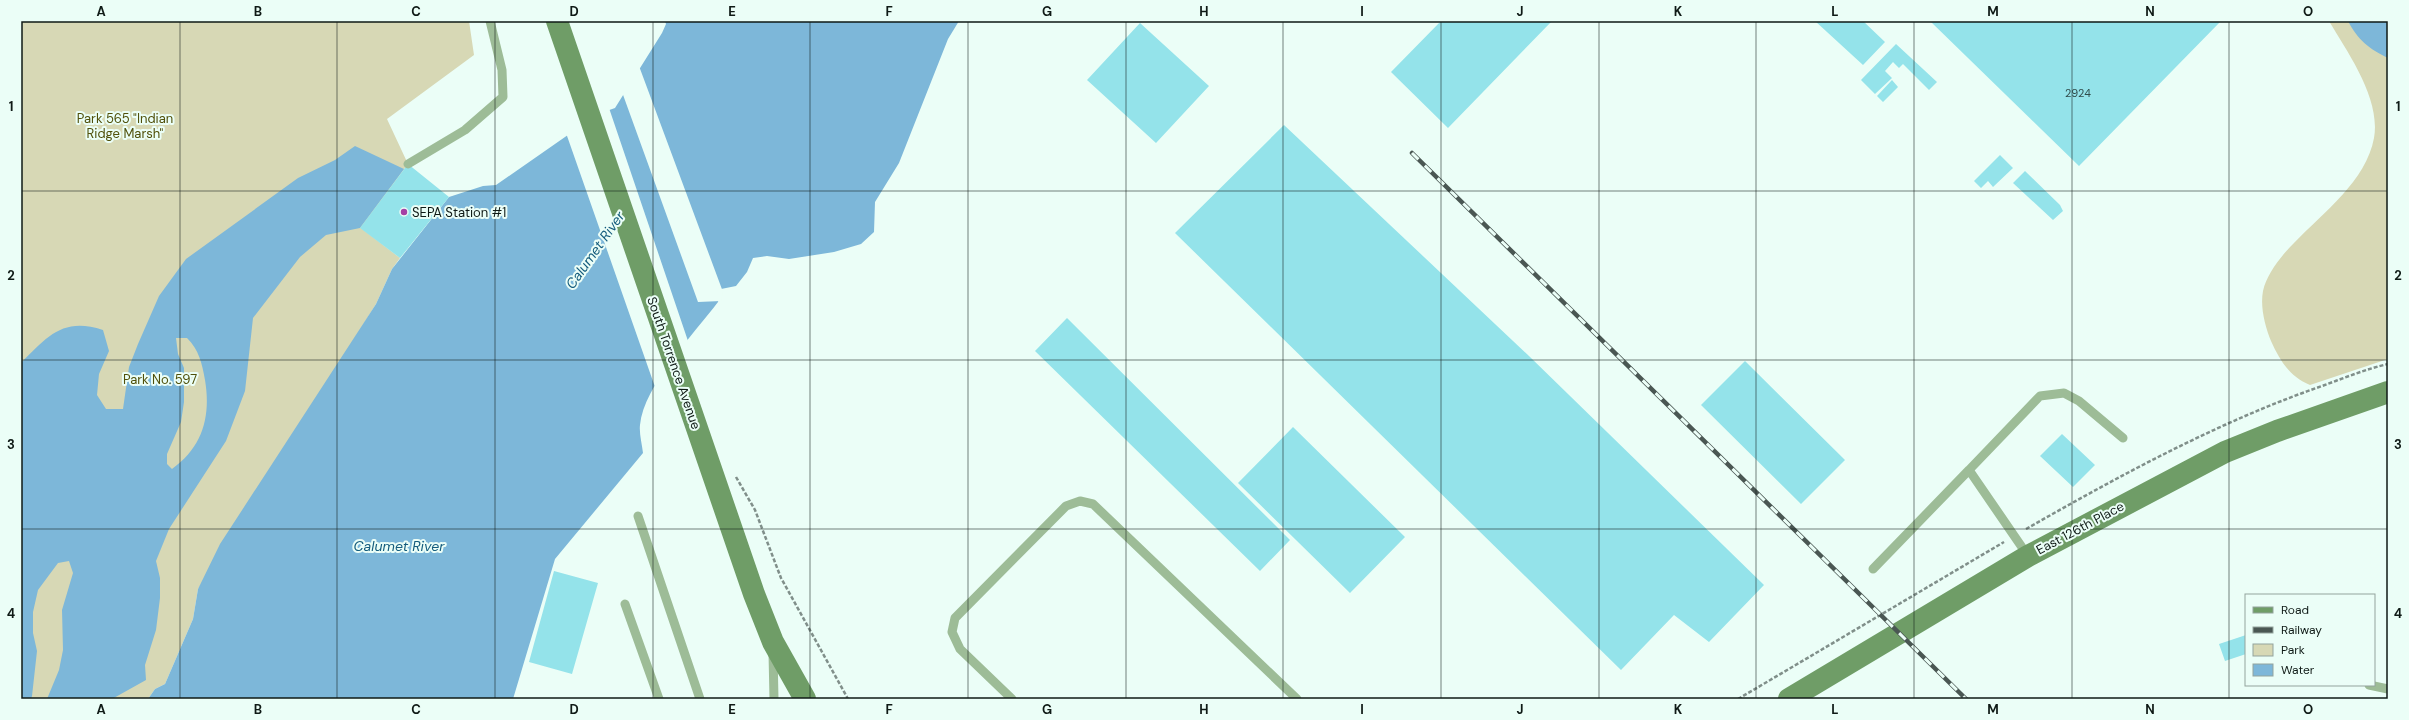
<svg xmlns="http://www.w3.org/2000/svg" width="2409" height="720" font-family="'DM Sans',sans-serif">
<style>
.green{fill:#d7d8b5}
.water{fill:#7db7d9;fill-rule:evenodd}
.pier{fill:#ebfef7}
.building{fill:#94e3ea}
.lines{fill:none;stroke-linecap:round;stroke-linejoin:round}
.path{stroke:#808f8a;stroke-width:2.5;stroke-dasharray:4 2;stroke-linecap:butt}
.lane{stroke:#9dbc97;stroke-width:9}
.secondary{stroke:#6f9d67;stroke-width:22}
.rail-casing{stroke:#4a5753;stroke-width:4.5}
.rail{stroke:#ebfef7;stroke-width:3;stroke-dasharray:9;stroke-linecap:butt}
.grid{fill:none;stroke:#0f1a16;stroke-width:1;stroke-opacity:0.55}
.poi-dot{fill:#a540a5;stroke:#ebfef7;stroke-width:1.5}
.labels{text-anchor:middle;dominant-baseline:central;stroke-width:4;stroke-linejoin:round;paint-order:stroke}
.number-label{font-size:11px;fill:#304c4b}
.park-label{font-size:13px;fill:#50500a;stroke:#ebfef7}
.poi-label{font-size:13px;fill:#0f1a16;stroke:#ebfef7;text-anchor:start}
.street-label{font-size:13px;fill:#0f1a16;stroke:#ebfef7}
.water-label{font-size:14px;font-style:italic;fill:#145c7d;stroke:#ebfef7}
.neatline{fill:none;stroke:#0f1a16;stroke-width:1.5}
.grid-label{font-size:13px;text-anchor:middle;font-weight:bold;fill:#0f1a16}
</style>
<rect width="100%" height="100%" fill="#ebfef7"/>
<path class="green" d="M21 21H469L474 55 387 119 408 164 361 228 400 258 392 269 376 304 198 589 193 619 165 684 155 689 148 699H21Z
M2329 21H2388V359L2310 385C2290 377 2280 361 2271 341 2265 326 2260 307 2263 291 2267 273 2282 255 2294 243 2324 212 2366 181 2374 138 2381 99 2348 53 2329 21Z"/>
<path class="water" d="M665 21H959L948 39 899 163 875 202 874 232 861 244 834 252 789 259 767 256 753 258 747 272 736 286 721 289 718 302C694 334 644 385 640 425 639 433 642 444 643 453L555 559 513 699H148L155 689 165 684 193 619 198 589 220 544 376 304 392 269 449 197 483 186 496 185 598 114 615 108 662 33 666 24Z
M2348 21H2388V58C2369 49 2358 40 2348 21Z
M355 146 404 169 360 228 326 235 300 257 253 318 245 391 226 441 169 529 156 561 160 578V598L156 630 145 665 146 680 112 699H47L59 670 63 650 62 610 73 573 69 561 58 563 38 590 33 612V633L37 651 32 696 31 699H21V363C48 336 63 317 103 330L109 351 99 374 97 395 106 409H123L129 367 138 344 159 296 186 259 298 178 335 160ZM176 338H187C199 350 202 363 205 380 211 416 203 447 172 469L167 464V454L181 422 184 402V368L178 354Z"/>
<path class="pier" d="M639 66 723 292 721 301 698 302 622 92Z
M609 108 688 341 655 387 566 133 597 112Z"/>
<path class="building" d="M1441 21H1552L1448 128 1391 72Z
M1815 21H1863L1885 42 1863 65Z
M1930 21H2221L2079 166Z
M1140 23 1209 86 1156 143 1087 80Z
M1896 44 1937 82 1929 90 1903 64 1899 68 1893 62 1885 71 1892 78 1875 94 1861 80Z
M1892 80 1898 87 1883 102 1877 96Z
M1284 125 1529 356 1764 585 1709 642 1674 615 1621 670 1175 233Z
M2000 155 2013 168 1993 187 1988 181 1981 188 1974 181Z
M408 164 449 197 400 258 360 228Z
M2025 171 2060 205 2063 211 2053 220 2013 183Z
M1067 318 1290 540 1260 571 1035 351Z
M1745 361 1845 460 1801 504 1701 405Z
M1293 427 1405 537 1350 593 1238 483Z
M2062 434 2095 465 2073 487 2040 456Z
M554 571 598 583 572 674 529 662Z
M2246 635V654L2225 661 2219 644Z"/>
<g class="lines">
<path class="path" d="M736 477 755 510 781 578 848 699
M2026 529C2121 475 2218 422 2322 386 2344 378 2366 369 2388 364
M1738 699 2004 542"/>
<path class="lane" d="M408 164 465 130 503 97 502 70 490 21
M638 516 700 699
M2028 556 1969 470 2040 396 2064 393 2079 401 2123 438
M1873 569 1969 470
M625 604 659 699
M773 653 774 699
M2369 685 2388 689
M1012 699 960 649 952 632 955 618 1066 506 1080 501 1093 504 1297 699"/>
<path class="secondary" d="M557 21 754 594 773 642 805 699
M1789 699 2028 556 2225 452 2277 431 2388 392"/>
<defs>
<path id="rail" d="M1412 153 1966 699"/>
</defs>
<use href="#rail" class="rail-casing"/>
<use href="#rail" class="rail"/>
</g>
<path class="grid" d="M180 21V699M337 21V699M495 21V699M653 21V699M810 21V699M968 21V699M1126 21V699M1283 21V699M1441 21V699M1599 21V699M1756 21V699M1914 21V699M2072 21V699M2229 21V699M21 191H2388M21 360H2388M21 529H2388"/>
<circle class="poi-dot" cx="404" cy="212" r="4"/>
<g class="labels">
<g class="number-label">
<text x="2078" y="93">2924</text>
</g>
<g class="park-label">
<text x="125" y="118">Park 565 "Indian<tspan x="125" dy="15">Ridge Marsh"</tspan></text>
<text x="160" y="379">Park No. 597</text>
</g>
<g class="poi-label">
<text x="412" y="212">SEPA Station #1</text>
</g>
<g class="street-label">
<text transform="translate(674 363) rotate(71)">South Torrence Avenue</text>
<text transform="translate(2080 528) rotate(-28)">East 126th Place</text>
</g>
<g class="water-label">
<text transform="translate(595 250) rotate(-55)">Calumet River</text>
<text x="399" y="546">Calumet River</text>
</g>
</g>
<rect width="2409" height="720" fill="none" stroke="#ebfef7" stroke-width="44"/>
<rect x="2245" y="594" width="130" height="92" fill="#ebfef7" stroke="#93a39d"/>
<rect x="2253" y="607" width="20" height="6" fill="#6f9d67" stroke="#93a39d"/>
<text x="2281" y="614" font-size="12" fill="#0f1a16">Road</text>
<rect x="2253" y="627" width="20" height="6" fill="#4a5753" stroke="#93a39d"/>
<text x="2281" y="634" font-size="12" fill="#0f1a16">Railway</text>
<rect x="2253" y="644" width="20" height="12" fill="#d7d8b5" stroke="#93a39d"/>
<text x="2281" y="654" font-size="12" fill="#0f1a16">Park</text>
<rect x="2253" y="664" width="20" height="12" fill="#7db7d9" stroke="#93a39d"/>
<text x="2281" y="674" font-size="12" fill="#0f1a16">Water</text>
<rect x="22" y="22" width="2365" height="676" class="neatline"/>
<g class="grid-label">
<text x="101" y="16">A</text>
<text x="258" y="16">B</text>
<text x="416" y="16">C</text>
<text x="574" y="16">D</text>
<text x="732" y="16">E</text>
<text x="889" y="16">F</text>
<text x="1047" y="16">G</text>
<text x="1204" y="16">H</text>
<text x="1362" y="16">I</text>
<text x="1520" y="16">J</text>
<text x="1678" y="16">K</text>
<text x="1835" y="16">L</text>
<text x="1993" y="16">M</text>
<text x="2150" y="16">N</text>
<text x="2308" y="16">O</text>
<text x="11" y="111">1</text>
<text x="2398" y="111">1</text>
<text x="11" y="280">2</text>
<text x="2398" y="280">2</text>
<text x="11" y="449">3</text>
<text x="2398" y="449">3</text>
<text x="11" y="618">4</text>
<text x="2398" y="618">4</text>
<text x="101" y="714">A</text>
<text x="258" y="714">B</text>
<text x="416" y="714">C</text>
<text x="574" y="714">D</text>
<text x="732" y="714">E</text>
<text x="889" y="714">F</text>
<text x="1047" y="714">G</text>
<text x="1204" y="714">H</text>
<text x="1362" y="714">I</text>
<text x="1520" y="714">J</text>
<text x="1678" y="714">K</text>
<text x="1835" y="714">L</text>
<text x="1993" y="714">M</text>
<text x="2150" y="714">N</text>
<text x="2308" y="714">O</text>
</g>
</svg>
